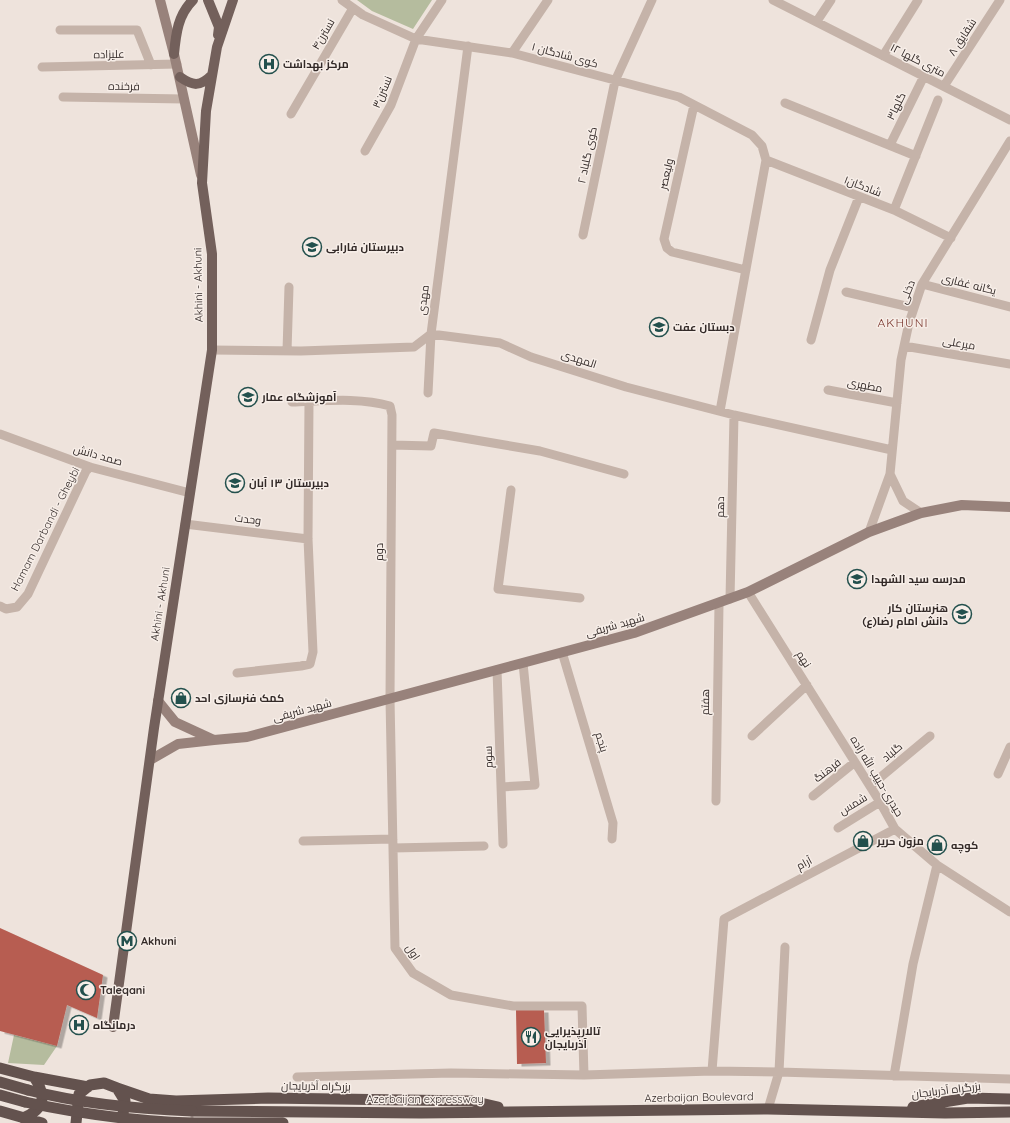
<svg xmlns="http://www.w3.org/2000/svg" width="1010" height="1123" font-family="Quicksand,Cairo,sans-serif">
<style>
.green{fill:#b5bc9e}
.building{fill:#b75d51;filter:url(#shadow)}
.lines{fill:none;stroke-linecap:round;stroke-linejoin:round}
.minor{stroke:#c5b3a9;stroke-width:9}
.secondary{stroke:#98827b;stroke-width:10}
.primary{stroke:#73605b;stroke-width:10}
.trunk{stroke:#63524e;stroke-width:11}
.trunk-bridge{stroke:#63524e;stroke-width:11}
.labels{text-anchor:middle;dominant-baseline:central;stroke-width:3;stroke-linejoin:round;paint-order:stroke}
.street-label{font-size:11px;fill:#332a28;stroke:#f7eee8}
.poi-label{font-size:11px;font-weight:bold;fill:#332a28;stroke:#f7eee8;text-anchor:start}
.neighbourhood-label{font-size:12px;letter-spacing:1px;fill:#78342b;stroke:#f7eee8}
</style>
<defs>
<filter id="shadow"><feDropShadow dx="4.5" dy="2.5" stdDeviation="0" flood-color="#0004"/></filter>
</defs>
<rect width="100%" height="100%" fill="#eee3dc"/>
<path class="green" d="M357 0H432L413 29 372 11Z
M14 1035 57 1046 44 1065 8 1063Z"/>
<path class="building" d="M0 928 103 975 97 1018 67 1005 57 1046 0 1031Z
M516 1010H544L546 1063 517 1064Z"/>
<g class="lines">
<path class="minor" d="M342 0 363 15 416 39 512 53 679 97 752 135 762 146 766 160 720 411
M773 0 1010 120
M817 21 831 0
M60 30H137L151 65
M512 53 548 0
M883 56 918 0
M42 67 177 64
M944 86 1000 0
M63 97 184 99
M785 103 916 156
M694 105 664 239 667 248 672 252 746 270
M291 114 353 8
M890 145 924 76
M365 151 391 105 416 39 442 0
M766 160 894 210 951 238
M894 210 938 100
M583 235 615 81 652 0
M922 284 1010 307
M846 292 914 308
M431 334 500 343 531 357 626 387 734 415 892 450
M811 340 830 270 859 197
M904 346 1010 364
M212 350 301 351 414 347 431 334
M287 351 289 287
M828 390 897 403
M428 393 431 334 468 46
M292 402C324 401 359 397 390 406L392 415 390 699 395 948 413 973 451 995 513 1006H582L584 1075
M0 434 90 467 190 493
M392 445 431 446 434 433 540 451 624 474
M890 474 903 501 921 513
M511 490 498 589 580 598
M185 524 308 539
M869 532 890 474 901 360 909 323 922 284 1010 141
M748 592 880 802 895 829 937 865 1010 912
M730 599 734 415
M0 606 6 609 17 607 28 594 86 471 90 467
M562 652 613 823 612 839
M497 670 503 844
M237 673 301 666 310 664 313 652 308 539 309 402
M752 736 807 685
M998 774 1010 747
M870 786 930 736
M501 787 535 785 523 663
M813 796 855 762
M716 801 719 604
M838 828 880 802
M303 841 393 839
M393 848 484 846
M712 1071 724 919 895 829
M894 1076 913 964 937 865
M297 1077 451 1073 584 1075 712 1071 779 1072 785 947
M768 1109 779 1072 1010 1079"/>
<path class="secondary" d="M160 0 174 54 201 175
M214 740 247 737 634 633 748 592 869 532 921 513 962 505 1010 507
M150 760 178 744 214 740 175 722 158 701"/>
<path class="primary" d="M208 0 219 27 218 35
M174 54C176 33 178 15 193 0
M180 77C193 86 200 87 212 75
M113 1027 154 728 212 350V254L202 183 206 111 217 47 233 0"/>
<path class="trunk" d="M0 1068 34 1077 88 1087
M0 1082 28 1090
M117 1088 149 1099 176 1101 268 1098 472 1101 498 1107
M0 1095 25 1102
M913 1107 968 1098 1010 1099
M0 1111 42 1123
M192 1111 421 1113 768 1109 945 1113 1010 1112
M23 1118C45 1109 47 1096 34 1077
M76 1123 79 1094 90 1085 104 1083 117 1088 125 1101 123 1114
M192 1123H283"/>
<path class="trunk-bridge" d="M28 1090C82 1104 136 1109 192 1111
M25 1102C80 1114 135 1121 192 1123"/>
</g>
<defs>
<symbol id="hospital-ring" viewBox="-11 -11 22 22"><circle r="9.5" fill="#f7eee8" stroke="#23504d" stroke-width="1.5"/><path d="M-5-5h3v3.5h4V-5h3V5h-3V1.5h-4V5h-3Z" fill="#23504d"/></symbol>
<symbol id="school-ring" viewBox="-11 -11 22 22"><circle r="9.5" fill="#f7eee8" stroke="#23504d" stroke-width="1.5"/><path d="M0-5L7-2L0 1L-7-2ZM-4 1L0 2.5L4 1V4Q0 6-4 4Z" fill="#23504d"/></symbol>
<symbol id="shop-ring" viewBox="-11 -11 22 22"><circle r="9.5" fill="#f7eee8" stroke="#23504d" stroke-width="1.5"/><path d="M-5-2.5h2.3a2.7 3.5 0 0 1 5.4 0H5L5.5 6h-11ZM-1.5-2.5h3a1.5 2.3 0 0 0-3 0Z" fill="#23504d"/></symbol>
<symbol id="metro-ring" viewBox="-11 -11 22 22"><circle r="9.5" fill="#f7eee8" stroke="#23504d" stroke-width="1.5"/><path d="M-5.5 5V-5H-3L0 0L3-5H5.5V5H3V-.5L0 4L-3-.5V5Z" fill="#23504d"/></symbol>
<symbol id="mosque-ring" viewBox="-11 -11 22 22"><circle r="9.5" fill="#f7eee8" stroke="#23504d" stroke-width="1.5"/><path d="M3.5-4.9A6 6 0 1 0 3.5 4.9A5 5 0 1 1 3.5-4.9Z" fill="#23504d"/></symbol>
<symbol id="restaurant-ring" viewBox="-11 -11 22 22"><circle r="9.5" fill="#f7eee8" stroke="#23504d" stroke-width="1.5"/><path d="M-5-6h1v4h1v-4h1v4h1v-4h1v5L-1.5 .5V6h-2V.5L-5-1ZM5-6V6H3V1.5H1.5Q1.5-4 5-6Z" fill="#23504d"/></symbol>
</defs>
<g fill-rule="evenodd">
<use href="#hospital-ring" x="258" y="53" width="22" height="22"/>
<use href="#school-ring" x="301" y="236" width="22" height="22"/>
<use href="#school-ring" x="648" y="316" width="22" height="22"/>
<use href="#school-ring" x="237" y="386" width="22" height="22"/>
<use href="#school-ring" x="224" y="472" width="22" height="22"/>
<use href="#school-ring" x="846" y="568" width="22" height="22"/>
<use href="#school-ring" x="951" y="603" width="22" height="22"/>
<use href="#shop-ring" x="170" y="687" width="22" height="22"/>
<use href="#shop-ring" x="852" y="830" width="22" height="22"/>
<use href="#shop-ring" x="926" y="834" width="22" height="22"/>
<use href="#metro-ring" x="116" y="930" width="22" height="22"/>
<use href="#mosque-ring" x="75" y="979" width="22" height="22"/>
<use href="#hospital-ring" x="68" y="1014" width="22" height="22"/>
<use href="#restaurant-ring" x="520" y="1026" width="22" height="22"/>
</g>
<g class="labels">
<g class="street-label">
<text transform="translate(323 34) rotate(-60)">نسترن۴</text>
<text transform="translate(962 37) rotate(-57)">شقایق ۸</text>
<text transform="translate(109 54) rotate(-1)">علیزاده</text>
<text transform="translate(565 55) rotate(15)">کوی شادگان ۱</text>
<text transform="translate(918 60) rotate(27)">۱۲ متری گلها</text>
<text transform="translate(124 86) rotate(1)">فرخنده</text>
<text transform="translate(382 92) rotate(-67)">نسترن۳</text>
<text transform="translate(896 106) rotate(-64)">گلها۳</text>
<text transform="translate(587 155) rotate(-78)">کوی گلباد ۲</text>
<text transform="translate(666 174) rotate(-77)">ولیعصر</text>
<text transform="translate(863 186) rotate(21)">شادگان۱</text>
<text transform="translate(969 284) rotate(14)">یگانه غفاری</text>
<text transform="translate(198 285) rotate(-91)">Akhini - Akhuni</text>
<text transform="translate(907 292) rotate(-69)">دخلی</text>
<text transform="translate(423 300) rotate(-83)">مهدی</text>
<text transform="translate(959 343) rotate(10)">میرعلی</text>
<text transform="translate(579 359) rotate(18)">المهدی</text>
<text transform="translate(865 385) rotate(11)">مطهری</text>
<text transform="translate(98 455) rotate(16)">صمد دانش</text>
<text transform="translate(720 507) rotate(-89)">دهم</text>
<text transform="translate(248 519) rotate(7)">وحدت</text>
<text transform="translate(45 529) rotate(-63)">Hamam Darbandi - Gheybi</text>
<text transform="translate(379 552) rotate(-90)">دوم</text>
<text transform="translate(160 604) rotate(-81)">Akhini - Akhuni</text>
<text transform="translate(615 625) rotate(-16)">شهید شریفی</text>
<text transform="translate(804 659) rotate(58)">نهم</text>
<text transform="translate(705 702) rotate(-89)">هفتم</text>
<text transform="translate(302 710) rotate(-15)">شهید شریفی</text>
<text transform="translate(602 742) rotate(73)">پنجم</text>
<text transform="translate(892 752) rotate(-40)">گلباد</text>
<text transform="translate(488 757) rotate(-92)">سوم</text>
<text transform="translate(827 770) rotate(-38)">فرهنگ</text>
<text transform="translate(877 776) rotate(59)">حیدری-حبیب الله زاده</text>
<text transform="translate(853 804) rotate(-31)">شمس</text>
<text transform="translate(804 863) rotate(-28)">آرام</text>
<text transform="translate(413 952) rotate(56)">اول</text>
<text transform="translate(316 1086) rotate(1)">بزرگراه آذربایجان</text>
<text transform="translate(946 1090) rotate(-7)">بزرگراه آذربایجان</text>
<text transform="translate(699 1097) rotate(-1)">Azerbaijan Boulevard</text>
<text x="425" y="1099">Azerbaijan expressway</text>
</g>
<g class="poi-label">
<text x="283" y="64">مرکز بهداشت</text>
<text x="326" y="247">دبیرستان فارابی</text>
<text x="673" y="327">دبستان عفت</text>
<text x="262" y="397">آموزشگاه عمار</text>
<text x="249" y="483">دبیرستان ۱۳ آبان</text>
<text x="871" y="579">مدرسه سید الشهدا</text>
<text x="948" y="608" text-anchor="end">هنرستان کار<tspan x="948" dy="13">دانش امام رضا(ع)</tspan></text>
<text x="195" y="698">کمک فنرسازی احد</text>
<text x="877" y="841">مزون حریر</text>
<text x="951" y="845">کوچه</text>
<text x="141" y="941">Akhuni</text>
<text x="100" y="990">Taleqani</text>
<text x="93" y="1025">درمانگاه</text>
<text x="545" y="1031">تالارپذیرایی<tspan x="545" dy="13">آذربایجان</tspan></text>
</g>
<g class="neighbourhood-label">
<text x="903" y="322">AKHUNI</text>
</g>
</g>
</svg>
